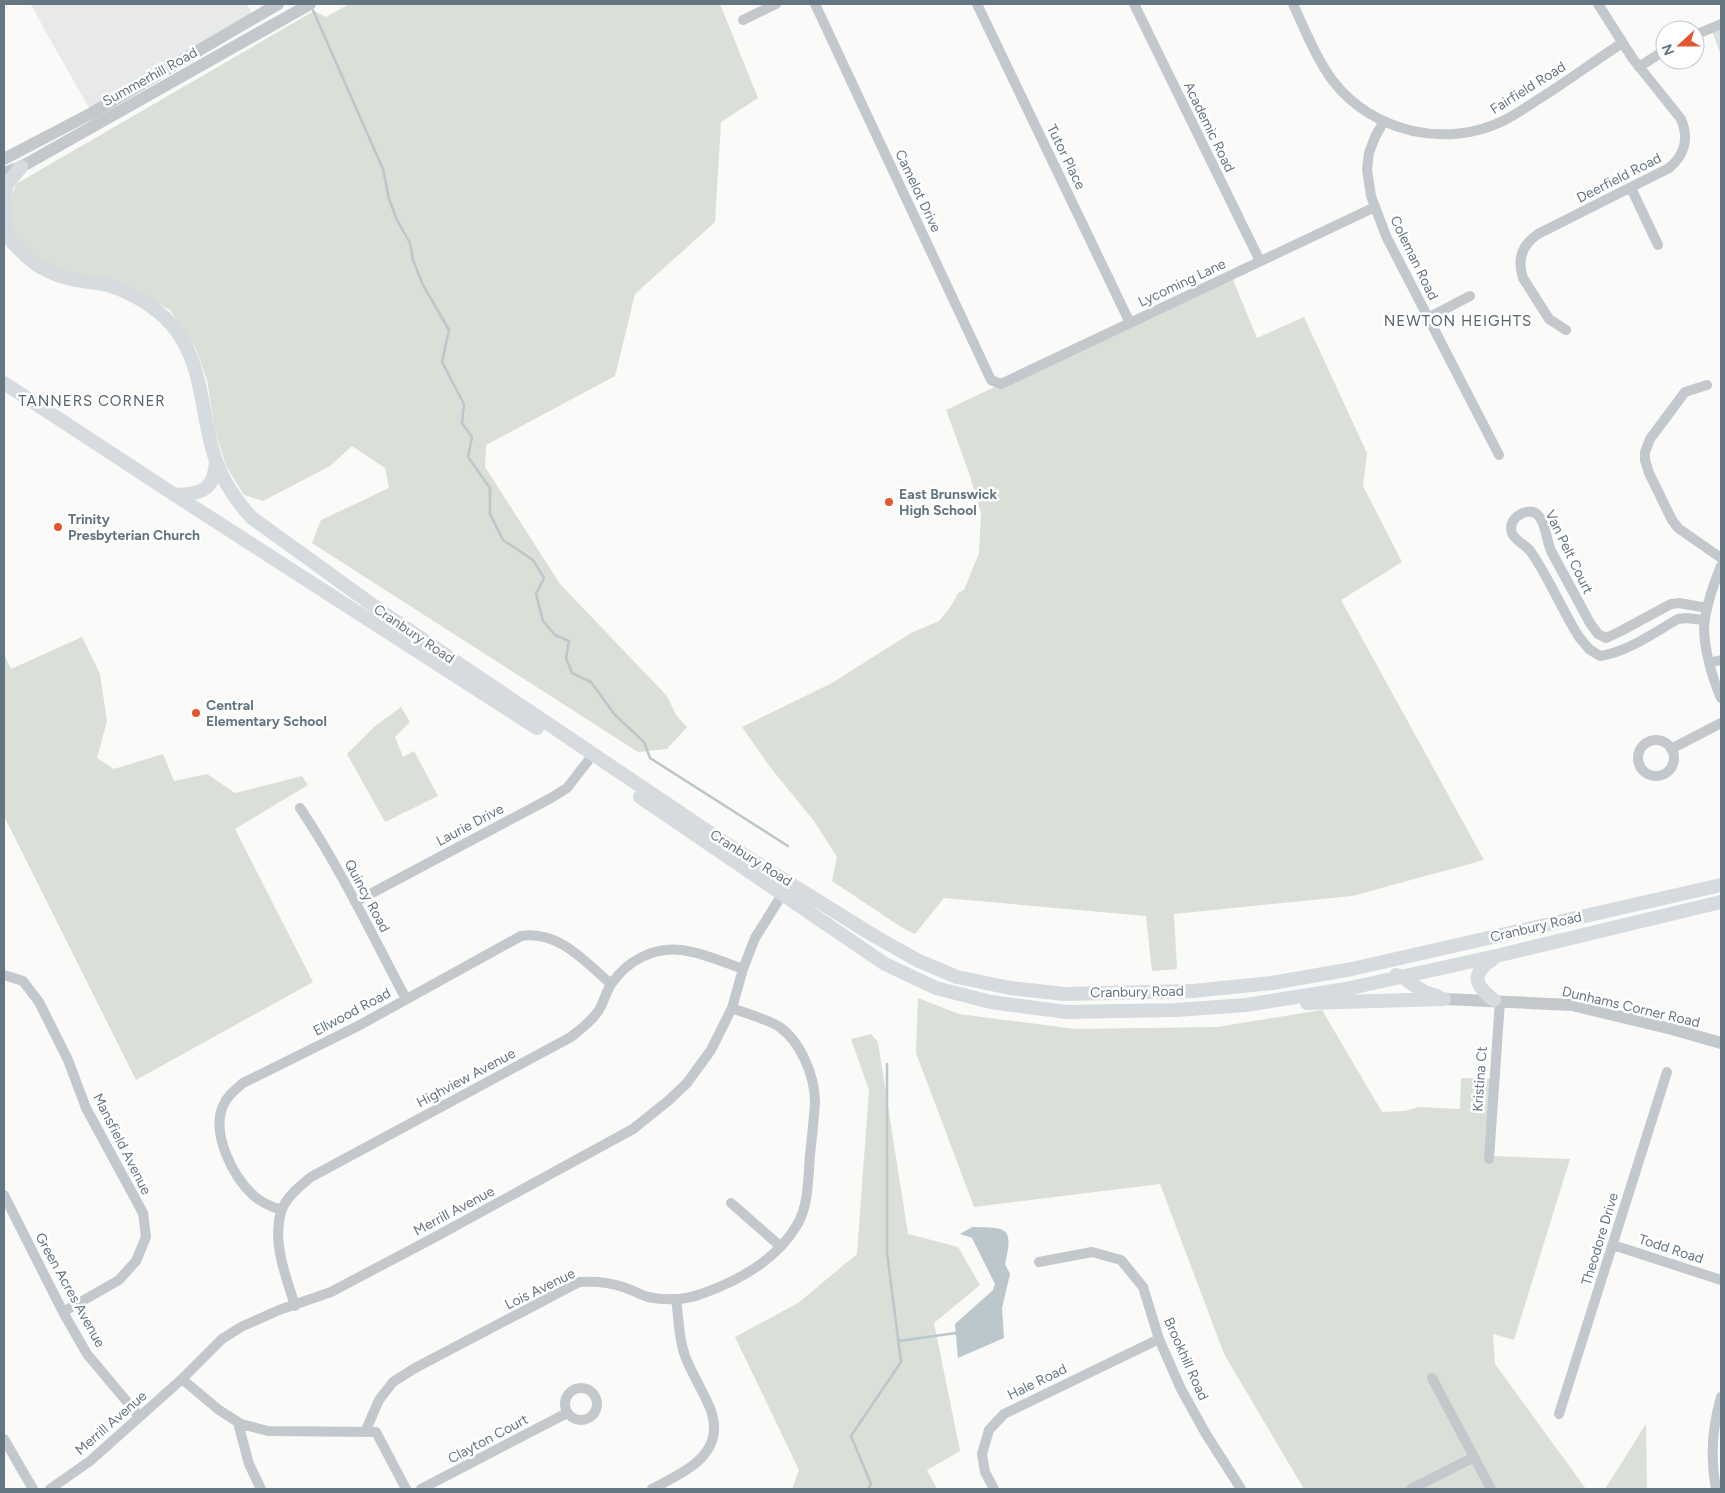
<svg xmlns="http://www.w3.org/2000/svg" width="1725" height="1493" font-family="Figtree,sans-serif">
<style>
.built{fill:#e8e9e9}
.green{fill:#dadfd7}
.water{fill:#bbc7cb}
.lines{fill:none;stroke-linecap:round;stroke-linejoin:round}
.stream{stroke:#bbc7cb;stroke-width:2.5}
.minor{stroke:#c3c8cc;stroke-width:10}
.tertiary{stroke:#c3c8cc;stroke-width:12}
.secondary{stroke:#d6dbdf;stroke-width:14}
.poi-dot{fill:#e4572e;stroke:#fff;stroke-width:2}
.labels{text-anchor:middle;dominant-baseline:central;stroke-width:5;stroke-linejoin:round;paint-order:stroke}
.street-label{font-size:14px;fill:#657683;stroke:#fff}
.poi-label{font-size:14px;font-weight:bold;fill:#657683;stroke:#fff;text-anchor:start}
.neighbourhood-label{font-size:15px;letter-spacing:1px;fill:#57646e;stroke:#fff}
</style>
<rect width="100%" height="100%" fill="#fafaf8"/>
<path class="built" d="M31 4H247L254 17 92 113 43 27Z"/>
<path class="green" d="M349 4H720L758 98 721 122 715 222 635 294 615 376 486 445 485 467 560 584 667 696 676 715 687 727 667 749 638 752 312 543 321 520 389 488 385 468 352 446 330 466 263 501 244 495 226 466 215 431 207 380 196 349 170 310 116 280 69 273 41 261 13 237 9 205 16 184 314 11 326 17Z
M1721 23V55L1711 28Z
M1231 275 1257 338 1304 317 1367 453 1363 486 1402 562 1341 600 1484 860 1352 896 1174 914 1177 969 1152 971 1146 916 944 898 915 934 901 927 832 881 837 857 814 821 770 767 742 727 832 683 911 633 939 621 951 606 958 593 964 590 979 553 981 513 968 470 946 410Z
M82 637 100 674 107 721 97 758 114 769 163 754 174 781 207 774 235 793 302 776 308 785 235 829 313 982 136 1080 4 816V654L11 669Z
M401 707 410 722 395 737 403 757 414 751 438 796 385 822 347 754 374 727Z
M918 998 959 1014 1075 1029 1217 1027 1322 1010 1382 1112 1405 1111 1419 1107 1460 1109 1461 1078 1492 1079 1491 1156 1570 1159 1514 1340 1493 1334 1495 1364 1586 1489H1304L1224 1354 1160 1184 974 1207 916 1053Z
M871 1034 878 1042 908 1234 958 1247 980 1285 934 1323 960 1451 927 1470 937 1489H792L799 1470 735 1337 798 1303 857 1254 869 1090 851 1039Z
M1646 1424 1647 1489H1605Z"/>
<path class="water" d="M972 1227C1007 1228 1014 1226 1005 1264L1010 1274 1002 1308 1004 1338 958 1358 955 1324 993 1290 995 1284 972 1238 960 1234Z"/>
<g class="lines">
<path class="stream" d="M312 8 383 169 389 199 397 220 410 243 413 260 423 285 449 330 442 362 464 404 462 423 472 437 468 457 490 488V514L503 540 533 560 544 578 536 594 543 621 555 635 569 641 566 658 572 673 591 682 615 715 644 742 650 758 788 846
M899 1341 956 1333
M868 1489 871 1484 851 1436 901 1362 887 1252V1064"/>
<path class="minor" d="M815 4 991 380 1001 384 1375 207
M977 4 1130 323
M1134 4 1260 261
M1293 4C1305 30 1316 58 1333 81 1373 133 1447 149 1505 120 1520 112 1535 101 1550 92 1574 76 1598 59 1622 43
M743 20 776 4
M1695 35 1721 24
M1639 67 1665 50
M1384 121 1375 137 1369 153 1367 170 1371 196 1386 236 1499 455
M1631 188 1658 245
M1428 318 1470 296
M1566 330 1549 319 1523 278C1517 260 1522 245 1538 234L1669 168C1685 155 1689 138 1681 119L1633 59 1598 4
M1707 385 1685 392 1650 439 1645 452V460L1649 473 1672 520 1678 528 1721 558
M1721 566C1714 583 1708 600 1705 618 1701 640 1712 678 1721 698
M1704 620 1686 618 1678 619C1653 633 1628 652 1600 656L1589 649 1579 637C1562 610 1549 578 1531 552 1526 545 1515 541 1512 533 1509 525 1514 517 1521 514 1545 502 1545 537 1551 551L1590 623 1598 634 1606 638 1619 632 1671 604 1679 603 1707 608
M1709 663 1721 660
M1638 758a18 18 0 1 1 36 0a18 18 0 1 1-36 0Z
M1671 749 1721 723
M300 808C341 869 372 935 406 999
M355 902 551 798 567 788 588 761
M4 975 23 981 39 1002 68 1060 86 1108 143 1213 146 1237 136 1261 119 1280 63 1312
M1489 1159 1500 1001
M4 1195 63 1312 87 1354 139 1416
M731 1203 780 1246
M281 1210C272 1207 261 1202 254 1196 233 1177 211 1134 223 1106 227 1096 235 1090 243 1083L358 1026 521 936C559 930 585 962 611 984
M1613 1245 1721 1280
M1039 1262 1092 1252 1121 1260 1143 1287 1159 1339 1181 1389 1206 1434 1241 1489
M295 1306C286 1276 272 1243 281 1212 285 1198 300 1186 311 1177L571 1037C581 1029 592 1021 599 1010 604 1002 606 991 612 983 627 961 653 947 681 950 701 952 723 962 743 969
M1432 1378 1491 1489
M182 1379 219 1410 241 1424 268 1431 376 1432 406 1489
M565 1404a16 16 0 1 1 32 0a16 16 0 1 1-32 0Z
M1559 1414 1667 1072
M238 1423 249 1464 261 1489
M365 1432 379 1400 393 1382 415 1368 579 1282C594 1281 609 1282 623 1287 632 1290 639 1294 648 1297 667 1301 686 1300 704 1293 740 1280 777 1259 797 1225 809 1205 808 1177 810 1155 812 1137 814 1119 815 1102 815 1076 800 1040 778 1026 764 1018 747 1014 732 1008
M4 1439 33 1489
M50 1489 90 1461 182 1379 222 1339 241 1327 279 1310 331 1292 437 1236 633 1129 668 1101 687 1083 711 1050 732 1008 743 969 755 938 785 890
M421 1489 567 1413
M652 1489C684 1472 728 1454 710 1408 703 1391 692 1374 685 1356 678 1336 679 1319 676 1299
M994 1489 985 1472 982 1454 989 1430 1004 1414 1159 1339
M1411 1489 1474 1457
M1716 1489C1710 1458 1712 1428 1721 1397"/>
<path class="tertiary" d="M4 159 92 113 278 4
M4 173 21 167 310 4
M1444 999 1572 1005 1672 1029 1721 1043"/>
<path class="secondary" d="M4 200 7 184 21 167
M4 206 5 221 9 239
M4 232C11 242 32 263 42 268 51 273 61 277 71 279 83 282 96 282 108 285 131 292 156 307 172 325 205 364 200 416 216 461 224 483 236 501 252 518L385 614 728 845 876 937 919 961 957 977 1010 988 1065 994 1193 991 1272 983 1352 969 1721 885
M4 383 175 495 537 728
M175 495C202 494 214 490 216 462
M640 797 885 964 936 988 991 1002 1066 1012 1176 1010 1246 1005 1346 989 1496 956 1721 902
M1494 958C1471 974 1473 984 1494 1000
M1396 975 1401 976 1424 992 1437 996
M1307 1003 1444 999"/>
</g>
<g class="poi-dot">
<circle cx="889" cy="502" r="5"/>
<circle cx="58" cy="527" r="5"/>
<circle cx="196" cy="713" r="5"/>
</g>
<g class="labels">
<g class="street-label">
<text transform="translate(150 77) rotate(-29)">Summerhill Road</text>
<text transform="translate(1528 88) rotate(-32)">Fairfield Road</text>
<text transform="translate(1209 127) rotate(64)">Academic Road</text>
<text transform="translate(1066 157) rotate(64)">Tutor Place</text>
<text transform="translate(1619 178) rotate(-27)">Deerfield Road</text>
<text transform="translate(918 191) rotate(65)">Camelot Drive</text>
<text transform="translate(1414 258) rotate(64)">Coleman Road</text>
<text transform="translate(1182 283) rotate(-25)">Lycoming Lane</text>
<text transform="translate(1569 552) rotate(64)">Van Pelt Court</text>
<text transform="translate(414 634) rotate(34)">Cranbury Road</text>
<text transform="translate(470 825) rotate(-28)">Laurie Drive</text>
<text transform="translate(751 858) rotate(32)">Cranbury Road</text>
<text transform="translate(367 896) rotate(62)">Quincy Road</text>
<text transform="translate(1536 927) rotate(-13)">Cranbury Road</text>
<text transform="translate(1137 992) rotate(-1)">Cranbury Road</text>
<text transform="translate(1631 1007) rotate(13)">Dunhams Corner Road</text>
<text transform="translate(352 1012) rotate(-28)">Ellwood Road</text>
<text transform="translate(466 1078) rotate(-28)">Highview Avenue</text>
<text transform="translate(1480 1079) rotate(-86)">Kristina Ct</text>
<text transform="translate(122 1144) rotate(63)">Mansfield Avenue</text>
<text transform="translate(454 1211) rotate(-28)">Merrill Avenue</text>
<text transform="translate(1600 1239) rotate(-73)">Theodore Drive</text>
<text transform="translate(1671 1249) rotate(18)">Todd Road</text>
<text transform="translate(540 1289) rotate(-26)">Lois Avenue</text>
<text transform="translate(70 1290) rotate(61)">Green Acres Avenue</text>
<text transform="translate(1186 1359) rotate(66)">Brookhill Road</text>
<text transform="translate(1037 1382) rotate(-26)">Hale Road</text>
<text transform="translate(111 1423) rotate(-41)">Merrill Avenue</text>
<text transform="translate(488 1439) rotate(-28)">Clayton Court</text>
</g>
<g class="poi-label">
<text x="899" y="494">East Brunswick<tspan x="899" dy="16">High School</tspan></text>
<text x="68" y="519">Trinity<tspan x="68" dy="16">Presbyterian Church</tspan></text>
<text x="206" y="705">Central<tspan x="206" dy="16">Elementary School</tspan></text>
</g>
<g class="neighbourhood-label">
<text x="1458" y="321">NEWTON HEIGHTS</text>
<text x="92" y="401">TANNERS CORNER</text>
</g>
</g>
<rect width="1725" height="1493" fill="none" stroke="#657683" stroke-width="10"/>
<g transform="translate(1680 45) rotate(249)"><circle r="24" fill="#ffffff" stroke="#c1c8cd"/>
<path d="M0-4L9 19L0 12L-9 19Z" fill="#e4572e"/>
<text y="-8" font-size="14" font-weight="bold" text-anchor="middle" fill="#657683">N</text>
</g>
</svg>
